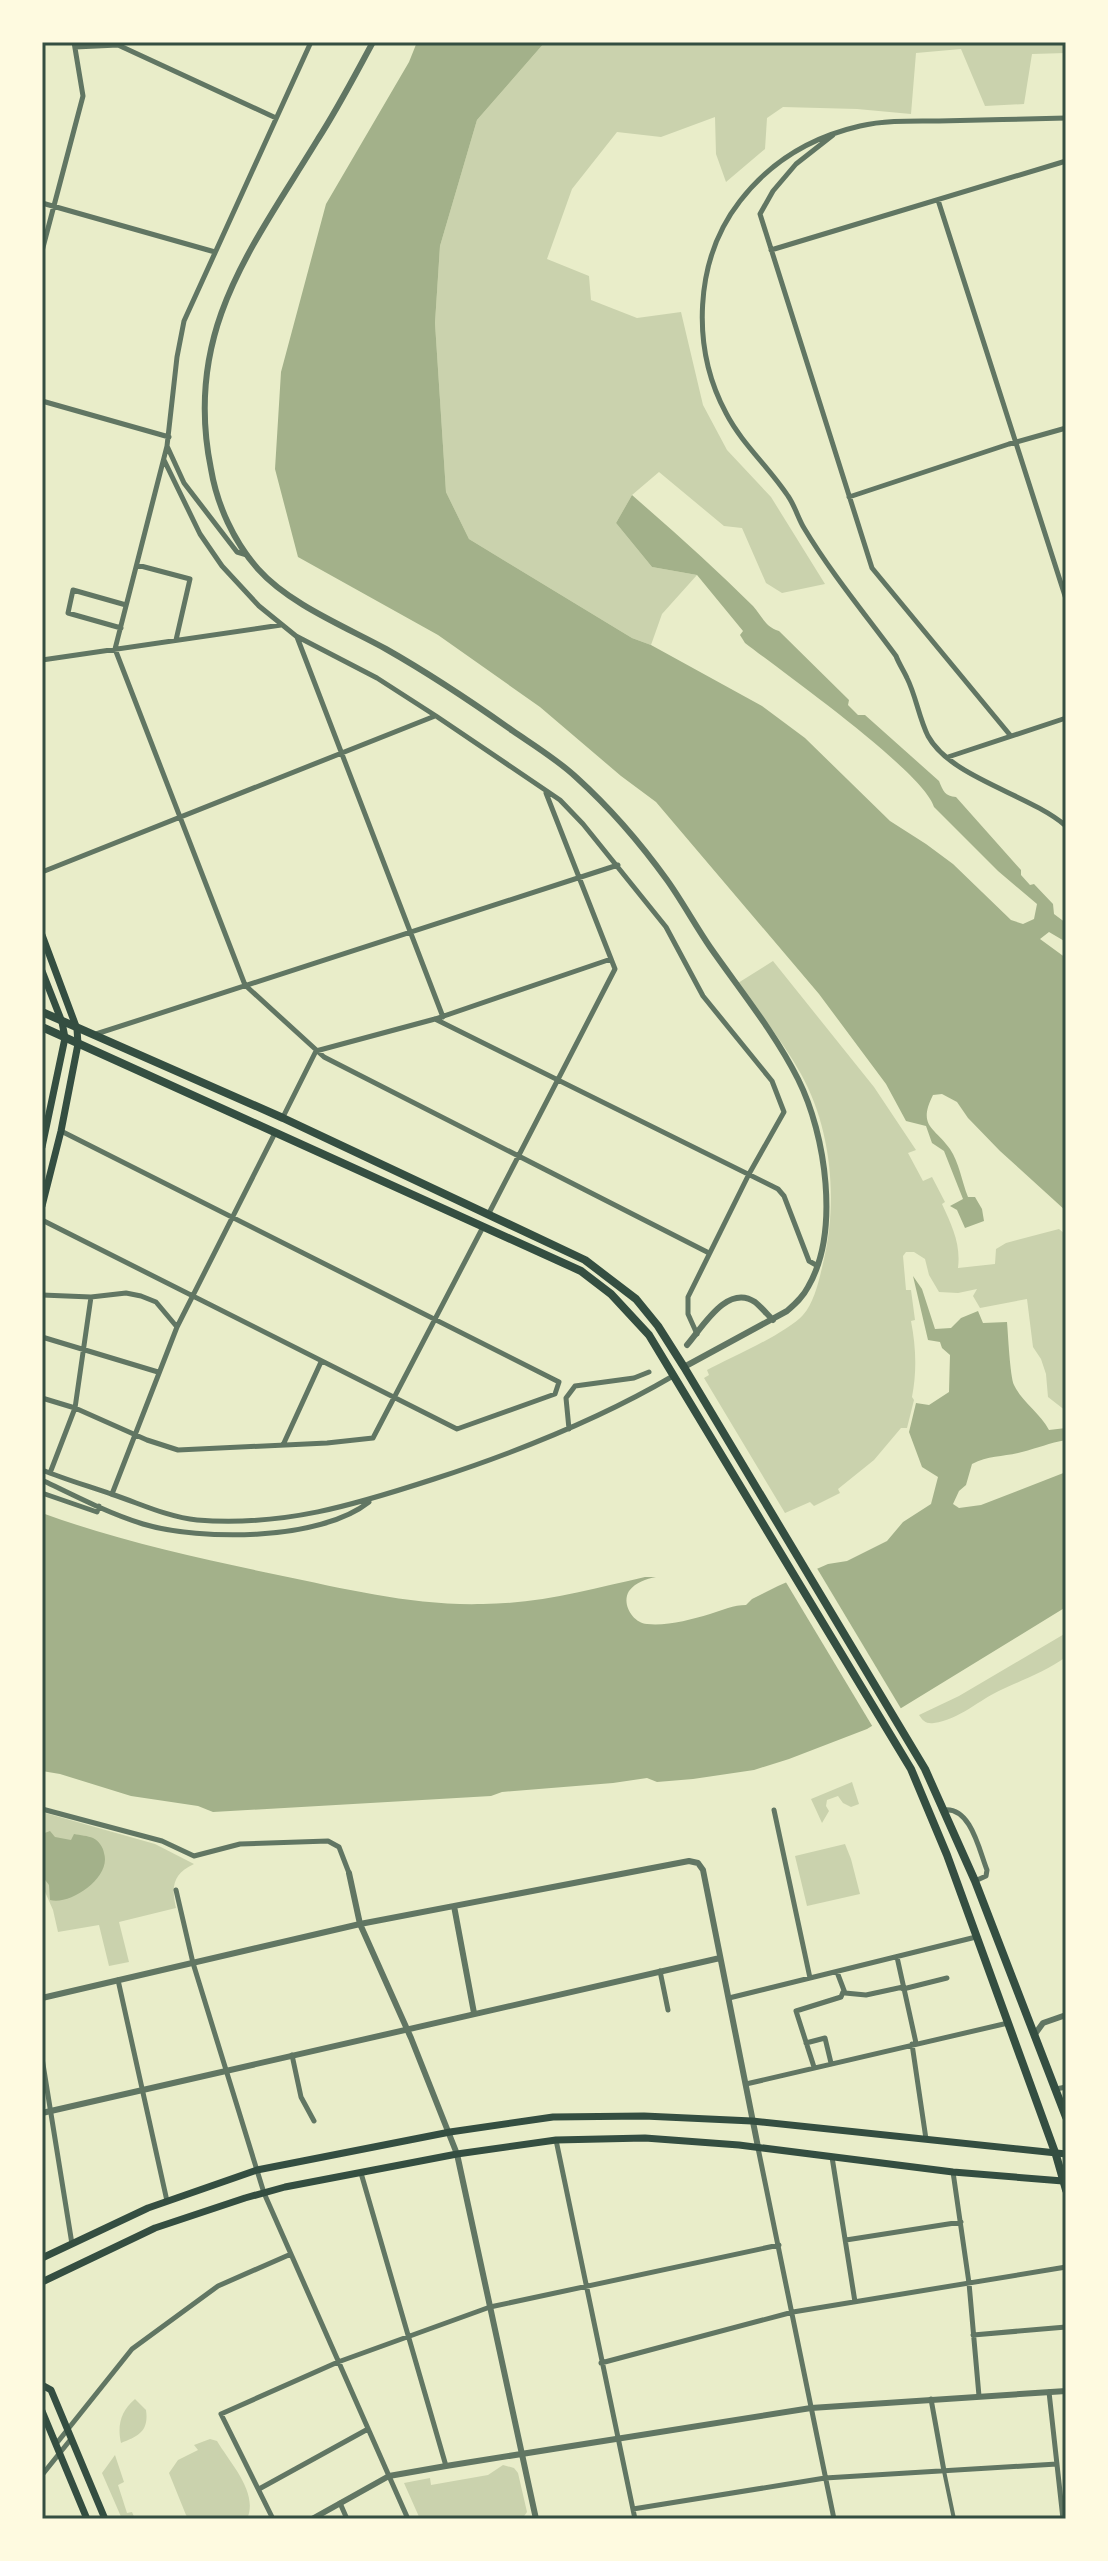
<svg xmlns="http://www.w3.org/2000/svg" width="1108" height="2561" font-family="'IBM Plex Sans',sans-serif">
<style>
.green{fill:#cad2ad}
.water{fill:#a3b18a}
.pier{fill:#e9edc9}
.lines{fill:none;stroke-linecap:round;stroke-linejoin:round}
.pedestrian{stroke:#617663;stroke-width:4}
.minor{stroke:#617663;stroke-width:5}
.tertiary{stroke:#617663;stroke-width:6}
.secondary{stroke:#344e41;stroke-width:7}
.trunk{stroke:#344e41;stroke-width:8}
.neatline{fill:none;stroke:#344e41;stroke-width:3}
</style>
<rect width="100%" height="100%" fill="#e9edc9"/>
<path class="green" d="M545 42H1066V53L1032 54 1024 104 985 106 961 49 916 53 911 114 857 109 783 107 767 118 765 149 726 182 716 154 715 117 661 137 617 132 572 189 547 259 589 276 591 300 637 318 681 312 703 405 727 450 771 497 825 584 782 593 766 583 742 528 724 526 659 472 632 495 616 523 652 567 697 575 662 614 651 645 632 638 469 539 446 492 435 323 440 246 477 120Z
M773 961 874 1087 916 1150 908 1153 923 1181 932 1177 945 1202 942 1204C952 1226 961 1244 958 1268L995 1264 996 1249 1006 1243 1059 1229 1066 1235V1411L1048 1397 1046 1374 1041 1359 1033 1347 1027 1299 980 1308 973 1296 977 1289 958 1293 939 1292 929 1275 925 1259 914 1252H906L903 1256 906 1290H911L915 1320 911 1321C916 1347 917 1371 912 1397L914 1400 907 1428H901L874 1460 838 1489 840 1493 814 1506 810 1502 785 1513 704 1378 709 1375 707 1370C730 1358 787 1333 803 1315 815 1302 820 1276 824 1259 838 1199 831 1128 801 1074 783 1042 760 1013 738 983Z
M1066 1633V1657C1046 1671 1025 1679 1003 1689 980 1699 959 1720 934 1723 926 1724 923 1721 919 1715L959 1696Z
M852 1782 859 1804 851 1807 843 1803 838 1796 827 1800 826 1806 829 1811 822 1823 811 1799Z
M42 1812 155 1844 194 1864C173 1874 171 1886 176 1908L119 1922 129 1962 109 1966 99 1925 58 1932 53 1910 42 1885Z
M845 1844 851 1859 860 1894 807 1906 795 1856Z
M135 2399 146 2410C149 2431 139 2436 121 2443 117 2425 121 2411 135 2399Z
M210 2439 217 2441C230 2463 259 2493 247 2519H189L186 2515 169 2473 178 2460 198 2450 194 2445Z
M115 2455 124 2482 118 2485 127 2513 132 2512 135 2519H122L102 2473Z
M503 2465 514 2468 518 2473 527 2512 522 2519H420L404 2483 430 2478 431 2485 488 2475Z"/>
<path class="water" d="M417 42H545L477 120 440 246 435 323 446 492 469 539 632 638 651 645 762 706 805 738 890 821 926 844 953 864 1011 920 1023 924 1034 919 1037 904 998 871 934 807C924 772 781 671 745 643L740 635 743 631 697 575 652 567 616 523 632 495C673 531 714 567 753 606 762 616 765 627 779 631L849 700 848 705 858 715H865L939 781C943 791 945 796 956 797L1021 870V875L1030 885 1034 884 1053 904 1054 914 1066 923V942L1049 932 1040 939 1066 958V1211L1000 1151 968 1118 957 1102 942 1094 933 1095C917 1127 935 1127 950 1149 959 1162 962 1182 968 1197H975L982 1209 984 1221 965 1228 957 1210 950 1206 963 1199 944 1151 932 1143 926 1126 906 1121 886 1084 819 994 656 802 621 776 540 707 438 635 298 557 275 469 281 372 326 204 409 62Z
M913 1276 922 1289 935 1329 951 1328 961 1318 978 1311 983 1323 1007 1322C1008 1333 1010 1376 1014 1385 1022 1402 1040 1413 1049 1430L1066 1428V1440C1049 1443 1038 1448 1022 1452 1005 1457 989 1455 972 1464L966 1485 959 1491 953 1504 959 1508 981 1505 1066 1472V1607L867 1729 789 1759 754 1770 693 1779 657 1782 647 1778 613 1783 502 1792 491 1796 213 1812 198 1806 131 1796 60 1774 42 1771V1513C119 1541 198 1558 278 1575 346 1589 414 1606 483 1604 538 1604 592 1589 645 1577H656C646 1579 636 1582 629 1591 621 1604 633 1623 647 1624 667 1626 690 1620 710 1614 722 1610 734 1605 746 1605L752 1599 778 1586 828 1564 847 1561 887 1541 903 1522 931 1504 938 1477 922 1467 909 1432 916 1403 929 1405 949 1392 950 1355 942 1348 940 1342 928 1340Z
M50 1831 55 1837 71 1840 74 1834C80 1835 88 1836 93 1838 99 1841 103 1847 104 1853 112 1878 69 1906 50 1900L49 1885 42 1876V1834Z"/>
<path class="pier" d="M815 1565 903 1712 874 1729 784 1579Z"/>
<g class="lines">
<path class="pedestrian" d="M944 2471 954 2519"/>
<path class="minor" d="M75 47 118 45 276 118
M1066 118C1024 119 981 120 939 121 913 121 885 120 860 126 812 137 770 162 740 201 694 260 691 348 726 413 742 444 769 467 788 496 795 506 798 518 804 528 831 573 865 614 896 656 899 664 904 671 907 678 916 696 919 718 928 736 951 778 1029 794 1066 826
M833 135 796 164 773 191 760 214 872 568 1010 735
M938 200 1066 599
M42 203 215 252
M771 250 1066 161
M42 251 83 96 74 42
M42 401 169 437
M167 446 115 649 245 985 324 1057 709 1253
M164 460 200 534 222 566 259 606 296 636 377 678 436 716 560 800 583 824 666 927 703 996 772 1081 784 1112 749 1174 688 1297V1314L697 1334
M849 497 1009 444 1066 428
M247 555 237 552 184 483 167 446 177 357 184 321 311 42
M137 565 190 579 176 640
M121 628 68 613 73 590 126 605
M297 637 443 1017
M42 660 281 625
M948 757 1066 718
M42 872 435 716
M435 1019 778 1189 784 1196 809 1261 816 1265
M96 1034 618 865
M283 1117 316 1051 435 1019 611 959
M488 1215 615 969 546 793
M42 1220 457 1429 555 1394 559 1382 61 1131
M42 1295 91 1297 126 1293 141 1296 156 1302 177 1327
M42 1337 158 1372
M42 1398 75 1408 147 1440 178 1450 327 1443 373 1438 483 1227
M569 1429 566 1398 575 1386 634 1378 649 1372
M283 1445 321 1362
M42 1470C64 1479 88 1486 111 1494 139 1503 167 1517 197 1520 283 1527 354 1505 434 1479 517 1452 598 1420 673 1376
M50 1473 75 1408 91 1297
M42 1480C75 1496 108 1513 143 1524 201 1541 320 1541 369 1502
M42 1493 97 1512 99 1506
M112 1494 177 1327 275 1133
M42 1809 162 1841 194 1856 240 1844 328 1841 339 1847 349 1873
M774 1810 810 1978
M944 1810C971 1807 979 1850 987 1870L986 1876 975 1881
M176 1890 193 1963 264 2193 408 2519
M897 1957 916 2043
M660 1971 668 2010
M837 1972 845 1993 866 1995 903 1987
M118 1980 167 2201
M903 1989 947 1978
M729 1998 976 1937
M806 2043 825 2038 831 2063
M912 2044 926 2139
M292 2055 301 2097 314 2121
M42 2058 72 2244
M814 2067 796 2011 841 1997 843 1992
M746 2084 1008 2023
M1056 2089 1066 2087
M556 2140 635 2519
M758 2148 834 2519
M832 2157 855 2302
M953 2172 969 2283 979 2396
M361 2173 446 2466
M846 2240 961 2222
M973 2335 1066 2327
M601 2363 793 2312 1066 2267
M1049 2392 1063 2519
M931 2399 944 2471
M56 2444 132 2349 218 2286 291 2254
M42 2475 71 2439
M259 2489 368 2429
M340 2503 347 2519
M633 2509 825 2478 1057 2464
M273 2519 221 2414 338 2362 490 2307 779 2245"/>
<path class="tertiary" d="M373 42C355 75 338 108 318 139 251 249 183 332 211 469 217 505 234 542 258 569 289 604 346 627 386 649 430 674 472 702 513 731 535 746 558 760 577 778 610 808 641 844 667 880 682 901 695 925 710 947 740 990 775 1033 798 1079 826 1135 840 1232 808 1287 803 1297 795 1304 787 1311L684 1367
M687 1345C702 1328 727 1283 755 1302 761 1307 767 1314 773 1320
M349 1873 360 1924 411 2038 457 2154 536 2519
M454 1906 474 2013
M42 1998 360 1924 689 1861 698 1863 703 1870 758 2147
M1035 2034 1043 2023 1066 2015
M42 2113 720 1958
M312 2519 389 2476 446 2466 811 2408 1066 2391"/>
<path class="secondary" d="M42 935 77 1029 78 1044 61 1131 42 1206
M42 971 62 1022 65 1038 42 1147
M42 2258 148 2208 257 2170 450 2132 553 2117 644 2116 752 2121 1066 2154
M42 2282 155 2228 245 2198 285 2187 457 2154 556 2140 645 2138 739 2145 953 2172 1063 2181
M42 2385 51 2390 105 2519
M42 2411 87 2519"/>
<path class="trunk" d="M42 1012 283 1118 585 1260 636 1299 658 1326 684 1367 925 1769 975 1881 1066 2117
M42 1027 581 1271 611 1294 649 1335 911 1769 947 1855 1056 2155 1066 2190"/>
</g>
<rect width="1108" height="2561" fill="none" stroke="#fefae0" stroke-width="88"/>
<rect x="44" y="44" width="1020" height="2473" class="neatline"/>
</svg>
